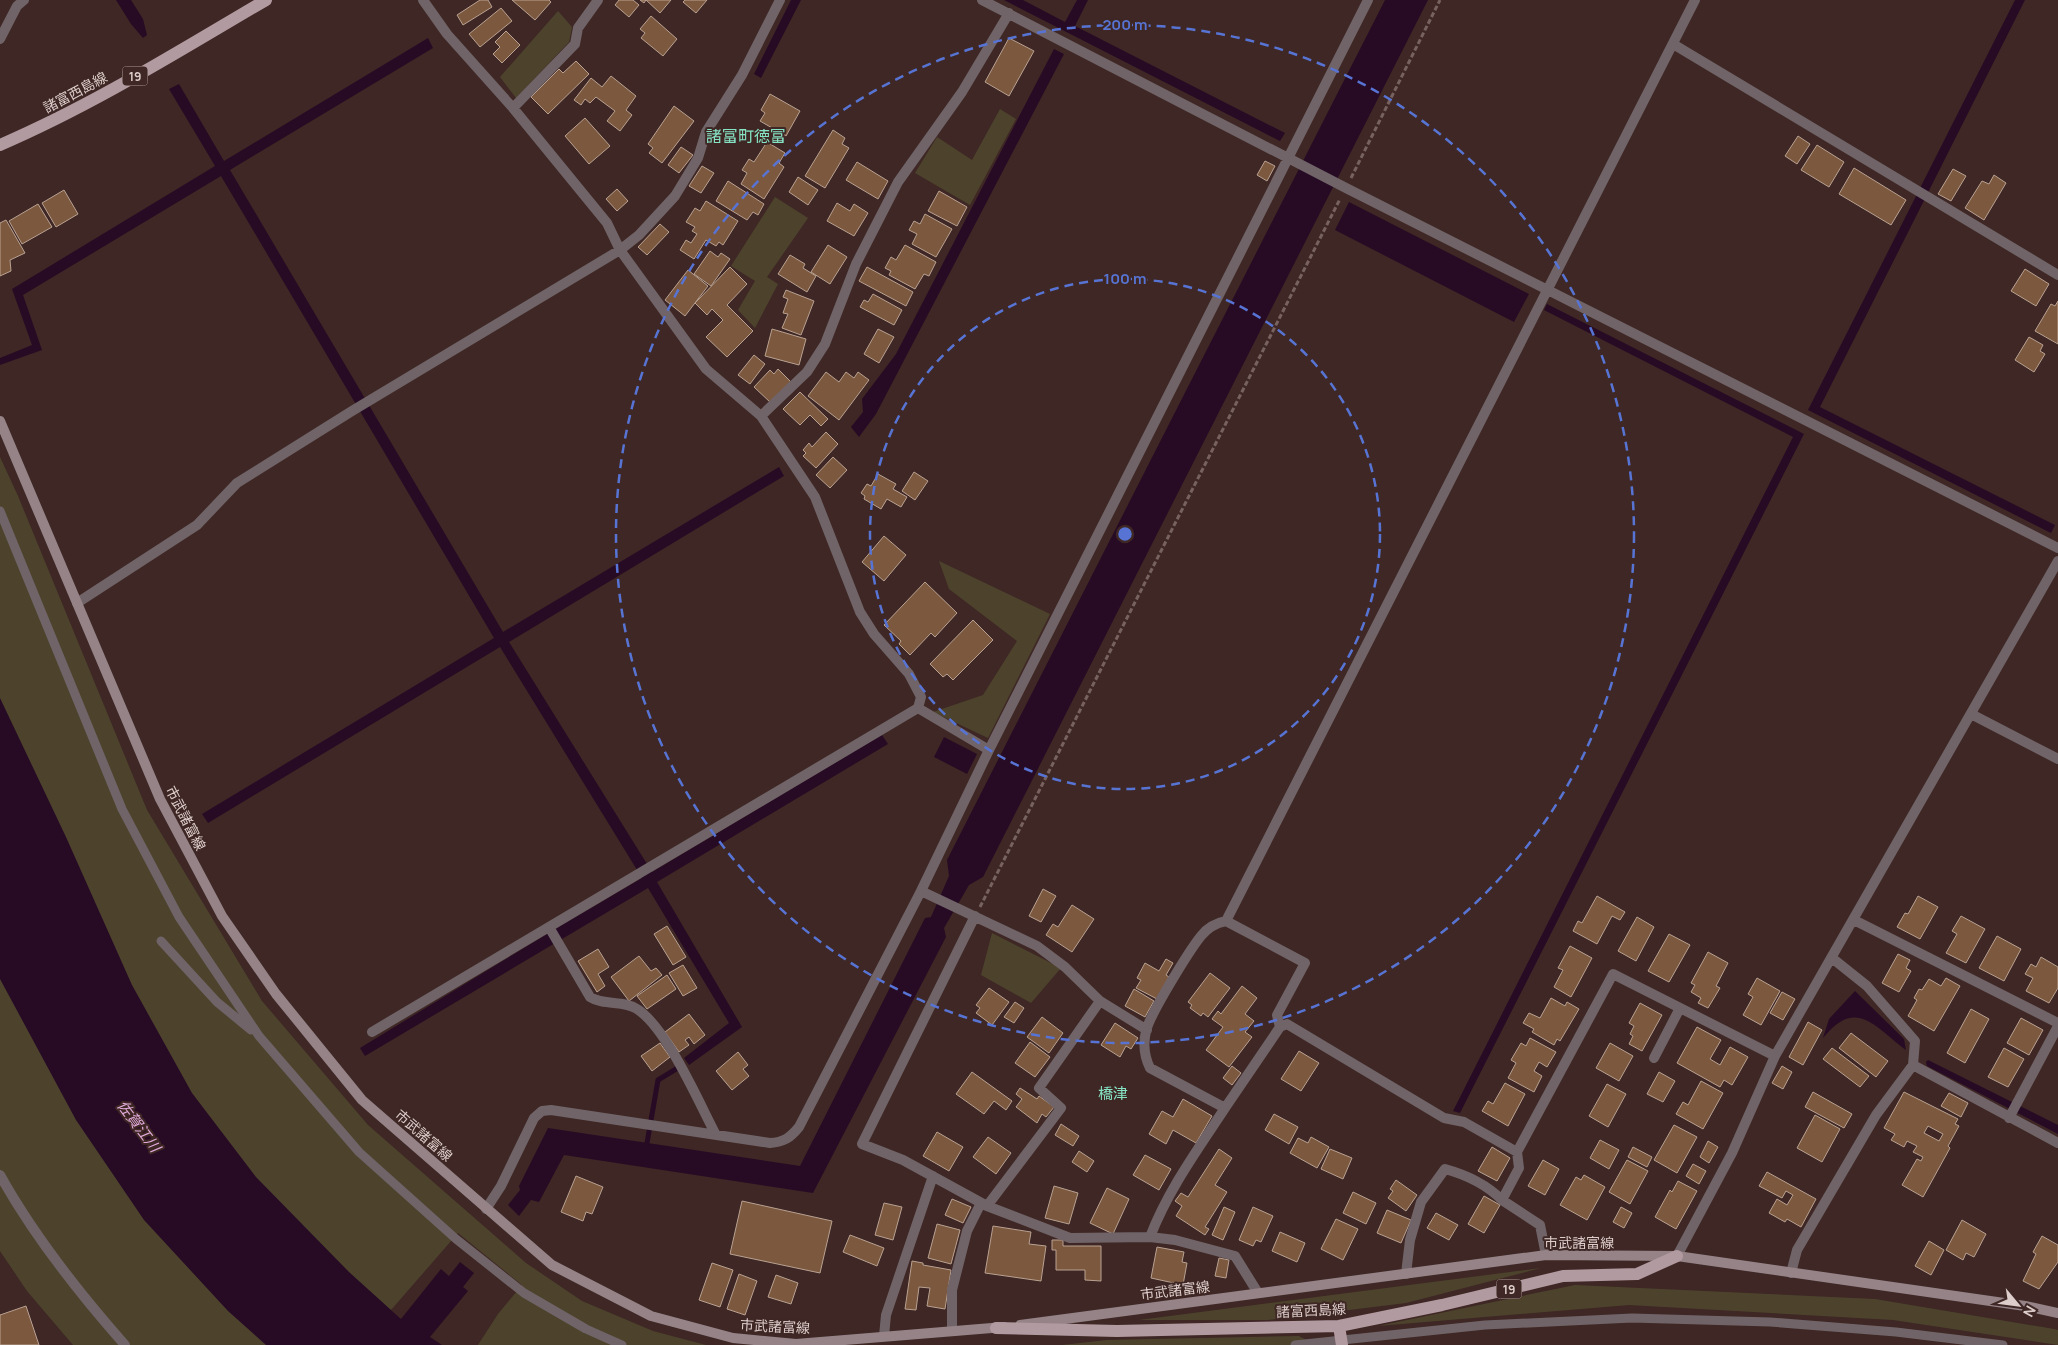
<svg xmlns="http://www.w3.org/2000/svg" width="2058" height="1345" font-family="Manrope,'Noto Sans JP',sans-serif">
<style>
.green{fill:#4d432d}
.water{fill:#270b25}
.lines{fill:none;stroke-linecap:round;stroke-linejoin:round}
.stream{stroke:#270b25;stroke-width:5}
.building{fill:#7c583f;stroke:#b9a292;fill-rule:evenodd}
.path{stroke:#776260;stroke-width:3;stroke-dasharray:5 2.5;stroke-linecap:butt}
.service{stroke:#706468;stroke-width:9}
.minor{stroke:#706468;stroke-width:10}
.secondary{stroke:#958388;stroke-width:10}
.primary{stroke:#b29aa1;stroke-width:12}
.ring{fill:none;stroke:#5774d4;stroke-width:2.5;stroke-dasharray:9 6}
.labels{text-anchor:middle;dominant-baseline:central;stroke-width:4;stroke-linejoin:round;paint-order:stroke}
.shield{fill:#3e2724;stroke:#ad9b99;stroke-width:1}
.shield-label{font-size:12px;font-weight:bold;fill:#ddcdcb}
.street-label{font-size:14px;fill:#ddcdcb;stroke:#3e2724}
.neighbourhood-label{font-size:15px;fill:#86e3c4;stroke:#3e2724}
.water-label{font-size:15px;font-style:italic;fill:#e2abdc;stroke:#3e2724}
.quarter-label{font-size:16px;fill:#86e3c4;stroke:#3e2724}
.centre{fill:#5774d4;stroke:#3e2724;stroke-width:2.5}
.ring-label{font-size:15px;text-anchor:middle;font-weight:bold;fill:#5774d4;stroke:#3e2724;stroke-width:4;stroke-linejoin:round;paint-order:stroke}
</style>
<rect width="100%" height="100%" fill="#3e2724"/>
<path class="green" d="M558 11 572 27 569 42 516 98 500 77Z
M1000 109 1016 119 970 205 915 173 937 137 972 160Z
M775 197 808 218 767 277 778 284 755 328 738 310 755 281 731 266Z
M0 457 18 496 147 810 262 1001 368 1125 526 1263 582 1301 653 1331 706 1345H478L498 1314 522 1285 458 1233 391 1310 401 1319 248 1200 0 746Z
M939 561 1050 614 988 738 933 712 983 695 1017 641 949 589Z
M992 933 1061 968 1031 1003 981 975Z
M0 947 291 1345H73L27 1291 0 1251Z
M1541 1268 1406 1303 1267 1320H1139Z
M1575 1285 1875 1299 2054 1329 2058 1330V1345L1893 1320 1629 1305 1378 1326Z
M1299 1336 1315 1345H1062L1107 1340Z"/>
<path class="water" d="M116 0H131L143 19 147 35 143 38 131 24Z
M791 0H801L761 78 754 74Z
M1004 0H1023L1065 22 1077 0H1088L1075 26 1285 133 1280 141Z
M1385 0H1428L983 877 969 885 944 928 946 937 813 1193 564 1155 539 1202 531 1200 519 1216 508 1205 520 1190 519 1186 548 1128 800 1166 925 918 931 917 949 876 947 860Z
M2015 0H2025L1820 407 2055 525 2051 533 1808 410Z
M428 38 433 48 230 170 503 632 779 467 784 476 509 642 652 872 882 735 888 744 657 882 742 1027 689 1065 684 1058 729 1023 648 888 365 1056 360 1048 552 931 642 878 500 647 208 823 202 814 494 638 221 176 23 295 42 350 0 365V358L32 345 12 289 215 166 169 89 179 84 224 161Z
M1054 49 1064 54 876 414 859 437 851 427 863 412 862 399 896 354Z
M1349 202 1529 294 1514 322 1335 230Z
M1547 304 1804 434 1460 1113 1453 1111 1793 437 1544 310Z
M0 698 66 837 132 985 192 1093 256 1177 349 1272 401 1319 441 1269 449 1276 460 1262 474 1273 463 1287 468 1291 430 1337 442 1345H266L228 1311 144 1220 76 1120 0 979Z
M944 737 977 754 967 774 934 757Z
M1855 991 1904 1039 1906 1050C1874 1026 1856 997 1823 1038L1829 1019Z
M1928 1060 2058 1125V1134L1927 1066 1926 1062Z"/>
<g class="lines">
<path class="stream" d="M647 1143 658 1080 681 1066"/>
</g>
<path class="building" d="M480 0H488L492 7 463 25 457 15Z
M512 0H549L551 2 535 20Z
M619 0H633L639 5 629 17 615 5Z
M640 0H671L660 13 646 0 644 3Z
M685 0H707L696 13 683 2Z
M501 8 512 21 480 47 469 34Z
M651 16 677 39 663 56 641 38 645 33 640 29Z
M506 31 520 45 502 63 493 54 500 47 495 42Z
M1009 38 1034 51 1009 96 985 82Z
M576 61 589 74 548 114 531 97 559 69 563 73Z
M611 76 636 96 626 110 632 115 620 131 607 121 615 111 596 97 590 103 585 99 581 105 574 100 591 78 602 87Z
M770 94 800 111 786 136 760 121 765 113 761 110Z
M674 106 694 121 662 163 649 153 653 148 648 144Z
M585 118 610 146 589 164 565 136Z
M833 130 845 138 842 144 849 148 825 188 805 176Z
M1798 136 1810 144 1797 164 1785 156Z
M767 142 785 153 779 163 784 167 764 199 741 184 747 173 742 170 749 159 754 162Z
M1817 145 1844 162 1829 187 1801 170Z
M681 147 693 155 679 173 668 165Z
M1265 161 1275 166 1267 181 1257 175Z
M857 162 888 181 878 199 846 180Z
M702 166 714 173 701 193 689 186Z
M1854 168 1906 200 1891 225 1839 194Z
M1953 169 1966 176 1951 201 1938 194Z
M1994 175 2006 183 1984 220 1965 208 1982 181 1989 184Z
M798 177 818 190 808 205 789 192Z
M728 181 764 204 758 215 753 212 747 220 716 201Z
M617 189 628 201 617 211 606 199Z
M64 190 78 214 56 227 42 203Z
M939 191 967 207 957 226 928 211Z
M706 201 738 221 723 245 719 242 716 246 706 240 694 259 680 250 686 240 691 243 697 234 692 231 695 227 686 222 695 208 700 211Z
M837 203 850 211 854 204 868 213 854 236 827 221Z
M38 204 52 227 22 244 9 221Z
M925 214 952 229 936 257 912 244 917 234 909 230 914 221 920 224Z
M6 220 25 253 10 260 11 271 0 276V223Z
M660 224 669 232 647 255 638 247Z
M828 245 847 257 830 284 811 272Z
M905 245 936 262 929 276 924 274 915 289 889 275 891 271 885 268 891 257 896 260Z
M710 251 718 257 721 253 730 259 711 286 694 274Z
M790 255 805 264 803 268 816 276 807 292 778 274Z
M730 267 747 284 727 305 753 331 727 357 706 337 723 320 712 309 707 315 695 303Z
M867 267 913 292 906 306 859 281Z
M2025 269 2049 284 2036 306 2011 291Z
M688 270 708 286 685 316 665 300Z
M786 290 814 301 801 335 782 328 788 314 783 313 788 299 783 297Z
M873 294 902 310 894 325 860 307 864 300 868 302Z
M2058 301V344L2035 331 2051 304 2055 306Z
M772 329 806 339 799 365 765 356Z
M878 329 894 337 879 363 864 354Z
M2029 337 2043 345 2040 351 2045 354 2034 372 2015 360Z
M754 355 765 364 750 384 738 375Z
M778 369 791 382 771 403 754 387 770 370 774 374Z
M826 372 839 382 846 372 854 378 858 372 869 380 839 420 808 396Z
M800 392 828 419 821 426 810 415 800 425 783 409Z
M826 432 838 444 816 468 803 456 806 453 803 450 809 443 812 447Z
M833 457 847 470 830 488 816 475Z
M914 472 928 481 915 500 902 491Z
M878 474 896 484 893 489 907 497 901 507 887 499 881 509 864 499 865 496 861 493 867 484 871 486Z
M884 536 906 555 884 581 862 562Z
M925 582 957 613 935 637 931 633 910 655 899 644 901 641 884 625Z
M973 620 993 640 953 680 947 674 943 677 930 664Z
M1043 889 1056 896 1041 922 1029 916Z
M1597 896 1625 912 1620 920 1612 916 1597 944 1573 931 1578 921 1582 923Z
M1918 896 1938 907 1920 939 1897 927 1905 913 1908 914Z
M1072 905 1094 919 1072 952 1046 935 1053 924 1058 927Z
M1961 916 1985 929 1966 963 1946 953 1957 934 1952 931Z
M1637 917 1654 927 1636 961 1618 951Z
M667 926 686 957 673 965 654 934Z
M1669 934 1690 945 1669 982 1648 971Z
M1997 936 2021 949 2004 981 1979 968Z
M1570 946 1592 958 1571 997 1554 987 1563 970 1558 968Z
M598 949 609 967 598 974 605 986 597 992 578 961Z
M1708 952 1728 963 1716 986 1720 988 1708 1008 1698 1003 1701 998 1691 992 1695 985 1691 983Z
M1898 954 1910 960 1906 968 1911 971 1899 992 1882 983Z
M639 956 651 971 656 968 662 975 629 1001 611 977Z
M2041 957 2058 967V988L2049 1003 2026 991 2033 978 2025 974 2031 964 2036 967Z
M1166 959 1173 963 1166 975 1169 977 1157 999 1136 988 1141 980 1137 978 1145 963 1159 971Z
M683 965 697 988 683 996 669 973Z
M1210 973 1230 988 1208 1017 1203 1013 1201 1016 1190 1008 1192 1005 1188 1002Z
M667 975 676 989 647 1009 637 996Z
M1757 978 1780 991 1761 1025 1743 1015 1753 997 1748 994Z
M1946 978 1960 986 1934 1031 1908 1016 1917 1000 1914 998 1919 989 1922 990 1929 979 1941 986Z
M1242 986 1257 998 1245 1014 1254 1021 1245 1032 1252 1037 1229 1067 1206 1050 1223 1027 1212 1019 1218 1011 1221 1014Z
M989 988 1009 1002 992 1025 976 1013 980 1008 976 1005Z
M1134 989 1154 1001 1145 1017 1125 1006Z
M1782 992 1795 999 1783 1020 1770 1013Z
M1551 998 1565 1006 1567 1002 1579 1009 1560 1041 1557 1039 1554 1045 1532 1032 1534 1029 1523 1023 1529 1013 1540 1018Z
M1015 1002 1024 1008 1014 1023 1004 1017Z
M1640 1003 1662 1015 1642 1051 1629 1044 1633 1036 1630 1034 1634 1026 1629 1023Z
M1971 1009 1989 1019 1965 1063 1947 1053Z
M689 1014 705 1035 694 1044 689 1037 685 1040 689 1045 679 1052 665 1032Z
M1042 1017 1063 1033 1049 1053 1027 1037Z
M2021 1018 2043 1030 2029 1055 2007 1043Z
M1808 1022 1822 1030 1803 1065 1789 1057Z
M1115 1023 1138 1038 1131 1049 1126 1046 1120 1057 1101 1045Z
M1697 1027 1721 1040 1710 1059 1720 1065 1730 1047 1748 1057 1732 1085 1724 1080 1720 1087 1677 1063Z
M1851 1033 1888 1061 1876 1077 1839 1048Z
M1530 1038 1556 1052 1547 1067 1539 1062 1534 1071 1542 1076 1534 1092 1508 1078 1516 1063 1511 1060 1521 1043 1526 1046Z
M1030 1042 1050 1057 1035 1077 1015 1063Z
M660 1043 670 1057 652 1071 641 1056Z
M1610 1043 1633 1056 1619 1081 1596 1068Z
M1832 1048 1869 1076 1860 1087 1823 1059Z
M2004 1048 2024 1059 2008 1087 1988 1077Z
M1299 1051 1319 1063 1301 1091 1281 1079Z
M738 1052 748 1065 743 1069 749 1076 732 1090 716 1071Z
M1232 1066 1241 1073 1232 1085 1223 1078Z
M1782 1066 1792 1072 1783 1089 1772 1083Z
M972 1072 1012 1101 1006 1110 994 1101 984 1114 956 1094Z
M1659 1072 1675 1081 1663 1102 1647 1094Z
M1701 1081 1723 1093 1703 1129 1676 1114 1683 1102 1688 1105Z
M1505 1083 1525 1094 1508 1126 1482 1111 1488 1101 1493 1104Z
M1607 1084 1626 1094 1608 1127 1589 1116Z
M1020 1088 1037 1099 1039 1096 1054 1107 1046 1117 1042 1114 1037 1123 1016 1107 1022 1099 1016 1094Z
M1813 1092 1852 1114 1844 1128 1805 1107Z
M1904 1092 1958 1119 1955 1124 1959 1126 1948 1146 1950 1148 1923 1197 1902 1185 1917 1159 1921 1161 1923 1157 1913 1152 1917 1146 1907 1141 1904 1147 1891 1140 1895 1134 1884 1128ZM1928 1126 1943 1134 1939 1141 1924 1133Z
M1949 1093 1968 1103 1961 1117 1941 1106Z
M1183 1099 1212 1116 1196 1143 1173 1130 1166 1144 1149 1134 1162 1111 1173 1117Z
M1274 1114 1298 1127 1289 1144 1265 1130Z
M1815 1115 1840 1129 1822 1162 1797 1148Z
M1061 1124 1079 1136 1073 1146 1055 1135Z
M1674 1125 1697 1137 1677 1173 1654 1160Z
M937 1132 963 1147 949 1171 923 1156Z
M988 1137 1011 1153 996 1174 973 1157Z
M1311 1137 1329 1147 1317 1168 1290 1153 1298 1138 1308 1143Z
M1600 1140 1619 1150 1609 1169 1590 1158Z
M1708 1141 1718 1147 1709 1163 1700 1157Z
M1492 1147 1510 1158 1497 1181 1478 1171Z
M1633 1147 1652 1157 1647 1167 1628 1157Z
M1219 1149 1232 1158 1215 1185 1227 1192 1205 1227 1209 1229 1205 1235 1176 1216 1182 1206 1175 1201 1181 1193 1188 1197Z
M1330 1149 1352 1158 1343 1179 1321 1169Z
M1079 1151 1094 1161 1087 1172 1072 1162Z
M1145 1155 1171 1169 1159 1190 1133 1175Z
M1543 1160 1559 1169 1545 1195 1528 1186Z
M1627 1160 1648 1171 1630 1204 1609 1192Z
M1693 1164 1706 1171 1699 1184 1686 1176Z
M1767 1172 1816 1199 1801 1227 1787 1219 1785 1222 1769 1213 1777 1199 1787 1205 1793 1195 1786 1191 1782 1198 1759 1186Z
M1584 1175 1605 1187 1587 1220 1560 1205 1576 1177 1581 1180Z
M576 1176 603 1187 592 1214 586 1212 583 1221 561 1212Z
M1396 1180 1417 1195 1406 1211 1388 1198 1393 1191 1390 1189Z
M1678 1181 1697 1191 1676 1229 1655 1217 1670 1190 1672 1192Z
M1054 1186 1078 1193 1069 1224 1045 1218Z
M1107 1188 1129 1199 1113 1234 1090 1223Z
M1353 1192 1376 1203 1366 1224 1343 1213Z
M1484 1196 1500 1205 1484 1233 1468 1224Z
M952 1199 971 1207 963 1223 945 1215Z
M742 1201 832 1221 820 1273 730 1254Z
M884 1203 902 1207 893 1240 875 1235Z
M1224 1207 1235 1212 1223 1240 1212 1235Z
M1253 1207 1273 1216 1261 1242 1256 1240 1253 1246 1239 1240Z
M1621 1207 1632 1213 1624 1228 1613 1222Z
M1387 1210 1411 1220 1401 1243 1377 1233Z
M1436 1213 1458 1225 1449 1240 1427 1228Z
M1336 1219 1358 1229 1343 1260 1321 1249Z
M1962 1220 1986 1234 1974 1257 1966 1253 1963 1260 1946 1250Z
M937 1224 960 1230 951 1264 928 1258Z
M993 1226 1031 1232 1029 1244 1046 1246 1041 1281 985 1273Z
M1280 1232 1305 1243 1297 1262 1272 1251Z
M850 1235 884 1248 877 1266 843 1252Z
M2042 1236 2058 1245V1262L2039 1289 2023 1281 2036 1254 2033 1252Z
M1052 1240H1063V1246H1101V1281L1085 1280V1270H1056V1250H1052Z
M1929 1241 1944 1250 1931 1275 1915 1266Z
M1157 1247 1184 1252 1182 1262 1187 1263 1183 1285 1151 1278Z
M1219 1258 1229 1260 1226 1278 1215 1276Z
M912 1261 923 1263V1265L951 1270 945 1309 927 1306 930 1288 919 1287 916 1310 905 1309Z
M712 1263 733 1270 720 1307 699 1300Z
M739 1274 757 1281 745 1315 727 1309Z
M776 1275 798 1283 791 1304 768 1297Z
M26 1306 39 1345H0V1315Z"/>
<g class="lines">
<path class="path" d="M1351 178 1440 0
M980 907 1340 199"/>
<path class="service" d="M0 511 122 809 179 917 259 1036 359 1152 456 1239 524 1293 586 1329 622 1345
M161 941 217 1002 251 1030
M1295 1345 1485 1325 1632 1318 1770 1322 1896 1332 2003 1345"/>
<path class="minor" d="M982 0 1346 188 2058 548
M0 39 17 6 24 0
M1673 44 2058 275
M513 108 575 44 578 28 598 0
M761 416 807 372 825 344 856 264 898 182 962 92 1009 13
M77 603 197 525 237 483 352 411 620 250 639 235 675 196 698 158 706 132 742 75 780 0
M918 708 989 750
M1971 714 2058 759
M921 891 1037 946 1065 967 1100 1001 1147 1030
M975 916 862 1144 903 1160 987 1206 1070 1238 1150 1237
M1854 920 2058 1023
M1226 921 1695 0
M549 927 590 997C604 1006 624 1000 637 1009 667 1028 699 1103 716 1135
M1280 1027 1287 1024 1444 1118 1464 1122 1517 1152
M372 1032 918 708 921 697 909 674 874 634 860 612 815 497 761 416 706 369 620 250 607 223 513 108 447 34 423 0
M1654 1058 1680 1008
M1913 1065 2058 1143
M1225 1108 1280 1027 1277 1015 1305 963 1226 921C1216 923 1208 927 1201 936 1189 951 1150 1014 1146 1031 1143 1044 1144 1056 1150 1068L1225 1108C1198 1149 1168 1190 1150 1237L1175 1240 1235 1256 1258 1293
M2009 1118 2058 1026
M0 1175C34 1236 79 1293 125 1345
M987 1206 1061 1108 1039 1088 1100 1001
M486 1209 501 1186 534 1118 542 1111 551 1110 770 1143C784 1142 790 1138 799 1127L921 891 989 750 1368 0
M1546 1255 1540 1225 1502 1200 1519 1168 1517 1152 1613 974 1775 1056
M1677 1256 1732 1153 1775 1056 2058 561
M1791 1273 1797 1250 1876 1115 1913 1065 1915 1041 1867 986 1832 958
M1406 1274 1410 1240 1421 1202 1445 1169C1467 1175 1486 1184 1502 1200
M952 1331V1290L967 1231 981 1203
M884 1336 886 1315 933 1176"/>
<path class="secondary" d="M0 421 160 799 222 916 276 994 362 1100 552 1265 651 1316 733 1338 796 1344 1004 1327
M1020 1325 1546 1255 1677 1256 2025 1306 2058 1313"/>
<path class="primary" d="M0 145C93 105 179 51 266 0
M1339 1326 1342 1345
M996 1328 1117 1331 1339 1326 1442 1305 1563 1276 1637 1274 1677 1256"/>
</g>
<g class="ring">
<circle cx="1125" cy="534" r="255"/>
<circle cx="1125" cy="534" r="509"/>
</g>
<g class="labels">
<g class="shield">
<rect x="122.5" y="66.5" width="25" height="19" rx="4"/>
<rect x="1496.5" y="1279.5" width="25" height="19" rx="4"/>
</g>
<g class="shield-label">
<text x="135" y="76">19</text>
<text x="1509" y="1289">19</text>
</g>
<g class="street-label">
<text transform="translate(75 92) rotate(-28)">諸富西島線</text>
<text transform="translate(186 818) rotate(63)">市武諸富線</text>
<text transform="translate(424 1135) rotate(41)">市武諸富線</text>
<text x="1579" y="1242">市武諸富線</text>
<text transform="translate(1175 1290) rotate(-7)">市武諸富線</text>
<text transform="translate(1311 1310) rotate(-3)">諸富西島線</text>
<text transform="translate(775 1326) rotate(3)">市武諸富線</text>
</g>
<g class="neighbourhood-label">
<text x="1113" y="1093">橋津</text>
</g>
<g class="water-label">
<text transform="translate(139 1126) rotate(53)">佐賀江川</text>
</g>
<g class="quarter-label">
<text x="746" y="136">諸富町徳富</text>
</g>
</g>
<circle cx="1125" cy="534" r="8" class="centre"/>
<g class="ring-label">
<text x="1125" y="30">200 m</text>
<text x="1125" y="284">100 m</text>
</g>
<g transform="translate(2018 1305) rotate(119)" stroke="#3e2724" stroke-width="4" paint-order="stroke">
<path d="M0-4L9 19L0 12L-9 19Z" fill="#ddcdcb"/>
<text y="-8" font-size="14" font-weight="bold" text-anchor="middle" fill="#ddcdcb">N</text>
</g>
</svg>
